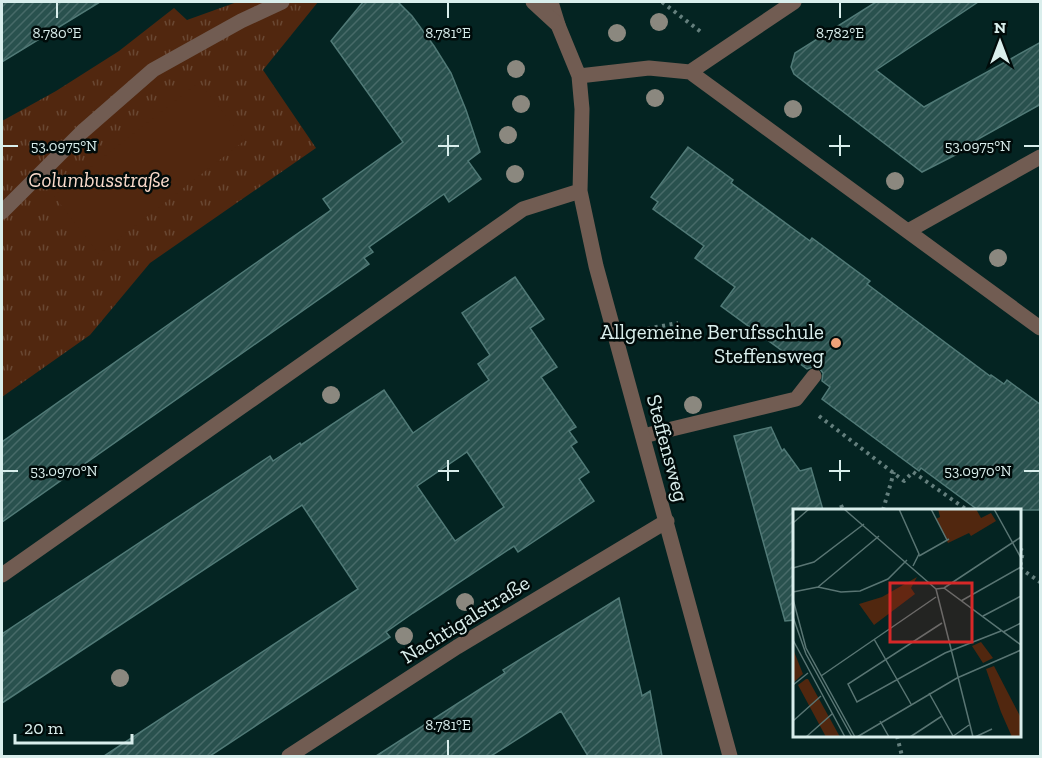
<svg xmlns="http://www.w3.org/2000/svg" width="1042" height="758" font-family="'Zilla Slab',serif">
<style>
.park{fill:url(#park-tufts)}
.pitch{fill:#51270f}
.building{fill:url(#building-hatch);stroke:#517a77;stroke-width:1.5;fill-rule:evenodd}
.lines{fill:none;stroke-linecap:round;stroke-linejoin:round}
.path{stroke:#647f7d;stroke-width:4;stroke-dasharray:3 4.5;stroke-linecap:butt}
.service{stroke:#715c52;stroke-width:15}
.minor{stroke:#715c52;stroke-width:15}
.tree{fill:#8b887f}
.ticks{fill:none;stroke:#d9eeec;stroke-width:2}
.poi-dot{fill:#f0a279;stroke:#000b0a;stroke-width:2}
.labels{text-anchor:middle;dominant-baseline:central;stroke-width:5;stroke-linejoin:round;paint-order:stroke}
.park-label{font-size:21px;font-style:italic;fill:#fadacb;stroke:#000b0a}
.poi-label{font-size:21px;fill:#d9eeec;stroke:#000b0a;text-anchor:end}
.street-label{font-size:21px;fill:#d9eeec;stroke:#000b0a}
.inset-road{fill:none;stroke:#597573;stroke-width:1.5}
.view{fill:#d62828;fill-opacity:0.15;stroke:#d62828;stroke-width:3}
.inset-edge{fill:none;stroke:#d9eeec;stroke-width:3}
.ticks-label{font-size:15px;text-anchor:middle;fill:#d9eeec;stroke:#000b0a;stroke-width:5;stroke-linejoin:round;paint-order:stroke}
</style>
<defs>
<pattern id="park-tufts" width="24" height="20" patternUnits="userSpaceOnUse" patternTransform="scale(1.5)"><rect width="24" height="20" fill="#51270f"/><path d="M3 7l-1-3M5 7V3M7 7l1-3M15 17l-1-3M17 17v-4M19 17l1-3" fill="none" stroke="#694732"/></pattern>
<pattern id="building-hatch" width="6" height="6" patternUnits="userSpaceOnUse" patternTransform="scale(1.5)"><rect width="6" height="6" fill="#29514e"/><path d="M-1 1l2-2M0 6l6-6M5 7l2-2" fill="none" stroke="#476a68"/></pattern>
</defs>
<rect width="100%" height="100%" fill="#042422"/>
<path class="park" d="M237 2H318L263 70 316 148 150 263 90 335 2 397V121L56 91 119 51 174 8 187 20Z"/>
<path class="pitch" d="M199 82 245 140 99 254 54 196Z"/>
<path class="building" d="M2 2H100L2 62Z
M363 2H398L412 16 434 46 451 73 466 110 480 152 468 161 481 179 449 202 444 194 369 247 373 252 364 258 369 264 2 522V442L331 210 323 199 403 142 331 41Z
M876 2H978L876 70 924 107 1041 42V104L971 143 973 146 922 172 794 74 791 67 795 53Z
M688 147 733 180 731 183 810 241 812 238 870 281 867 284 990 376 991 375 1004 384 1007 380 1041 405V510H978L921 468 919 471 822 399 830 387 822 381 823 373 820 369 815 366 807 369 721 306 735 287 695 258 704 246 653 209 658 202 651 197Z
M515 277 544 319 530 328 557 367 541 377 576 427 569 431 577 442 571 446 589 472 579 479 594 501 518 552 514 546 413 613 386 632 390 637 210 756H104L358 589 302 505 2 703V634L270 456 273 461 300 443 301 445 384 390 413 433 489 380 478 364 490 355 462 313ZM467 452 504 507 455 541 417 486Z
M771 427 782 451 784 449 800 471 811 468 823 510H795V620L785 621 734 436Z
M619 598 642 696 650 691 662 756H588L561 711 491 756H376L505 673 503 670Z"/>
<g class="lines">
<path class="path" d="M662 2 701 32
M640 330 678 323
M819 416 904 481 913 472 967 510
M841 505 843 510
M883 510 894 472
M1020 549 1023 551 1020 568
M1020 568 1040 582
M897 736 902 756"/>
<path class="service" d="M551 2 558 25
M2 212 82 132 153 70 241 21 282 2
M643 436 796 399 814 376"/>
<path class="minor" d="M533 2 558 25 579 76 582 109 580 191 596 266 730 756
M690 72 794 2
M579 76 649 68 690 72 1040 328
M908 231 1040 157
M2 575 523 209 580 191
M289 756 457 647 667 521"/>
</g>
<g class="tree">
<circle cx="659" cy="22" r="9"/>
<circle cx="617" cy="33" r="9"/>
<circle cx="516" cy="69" r="9"/>
<circle cx="655" cy="98" r="9"/>
<circle cx="521" cy="104" r="9"/>
<circle cx="793" cy="109" r="9"/>
<circle cx="508" cy="135" r="9"/>
<circle cx="515" cy="174" r="9"/>
<circle cx="895" cy="181" r="9"/>
<circle cx="998" cy="258" r="9"/>
<circle cx="331" cy="395" r="9"/>
<circle cx="693" cy="405" r="9"/>
<circle cx="465" cy="602" r="9"/>
<circle cx="404" cy="636" r="9"/>
<circle cx="120" cy="678" r="9"/>
</g>
<path class="ticks" d="M57 3V18M448 3V18M840 3V18M448 135V156M840 135V156M3 146H18M438 146H459M829 146H850M1024 146H1039M448 460V481M840 460V481M3 471H18M438 471H459M829 471H850M1024 471H1039M448 740V755"/>
<circle class="poi-dot" cx="836" cy="343" r="6"/>
<g class="labels">
<g class="park-label">
<text x="99" y="179">Columbusstraße</text>
</g>
<g class="poi-label">
<text x="824" y="331">Allgemeine Berufsschule<tspan x="824" dy="24">Steffensweg</tspan></text>
</g>
<g class="street-label">
<text transform="translate(668 448) rotate(75)">Steffensweg</text>
<text transform="translate(465 619) rotate(-32)">Nachtigalstraße</text>
</g>
</g>
<g transform="translate(793 509)">
<rect width="228" height="228" fill="#042422"/>
<path d="M0 140 10 165 0 174ZM13 170H15L47 228H33L5 176Z" fill="#51270f"/>
<path d="M145 0H183L188 9 198 4 203 12 178 27 176 24 155 34 143 10 147 8ZM124 68 118 79 122 85 81 116 66 95 89 88ZM188 133 200 149 190 154 179 137ZM201 157 228 209V228H219L208 203 193 160Z" fill="#51270f"/>
<path class="inset-road" d="M51 0 143 80M106 0 126 45 120 57M138 0 154 31M201 0 228 49M0 14 16 0M126 47 156 30M0 59 21 53 71 15M25 78 86 27M151 79 228 28M143 80 180 228M143 80 151 79 228 136M0 83 25 78 48 83 67 82 95 70 114 51M0 90 13 139 62 228M168 92 228 58M190 107 228 87M0 108 13 145 59 228M149 114 55 175 64 193 152 144 208 122M210 123 228 114M81 130 118 195M0 131 52 228M28 167 143 88M0 176 15 164M136 184 160 227M0 212 28 187M87 212 96 228M13 228 39 205M64 228 164 169 228 141M117 228 149 207M159 228 176 216M182 228 199 220"/>
<path class="view" d="M97 74H179V133H97Z"/>
<rect width="228" height="228" class="inset-edge"/>
</g>
<g class="ticks-label">
<text x="57" y="38">8.780°E</text>
<text x="448" y="38">8.781°E</text>
<text x="840" y="38">8.782°E</text>
<text x="64" y="151">53.0975°N</text>
<text x="978" y="151">53.0975°N</text>
<text x="64" y="476">53.0970°N</text>
<text x="978" y="476">53.0970°N</text>
<text x="448" y="730">8.781°E</text>
</g>
<rect width="1042" height="758" fill="none" stroke="#d9eeec" stroke-width="6"/>
<g transform="translate(1000 42)" stroke="#000b0a" stroke-width="4.5" paint-order="stroke">
<path d="M0-4.5L10 22L0 15L-10 22Z" fill="#d9eeec"/>
<text y="-9" font-size="16" font-weight="bold" text-anchor="middle" fill="#d9eeec">N</text>
</g>
<path d="M15 734v9h117v-9" fill="none" stroke="#d9eeec" stroke-width="3"/>
<text x="24" y="734" font-size="18" fill="#d9eeec" stroke="#000b0a" stroke-width="4.5" paint-order="stroke">20 m</text>
</svg>
